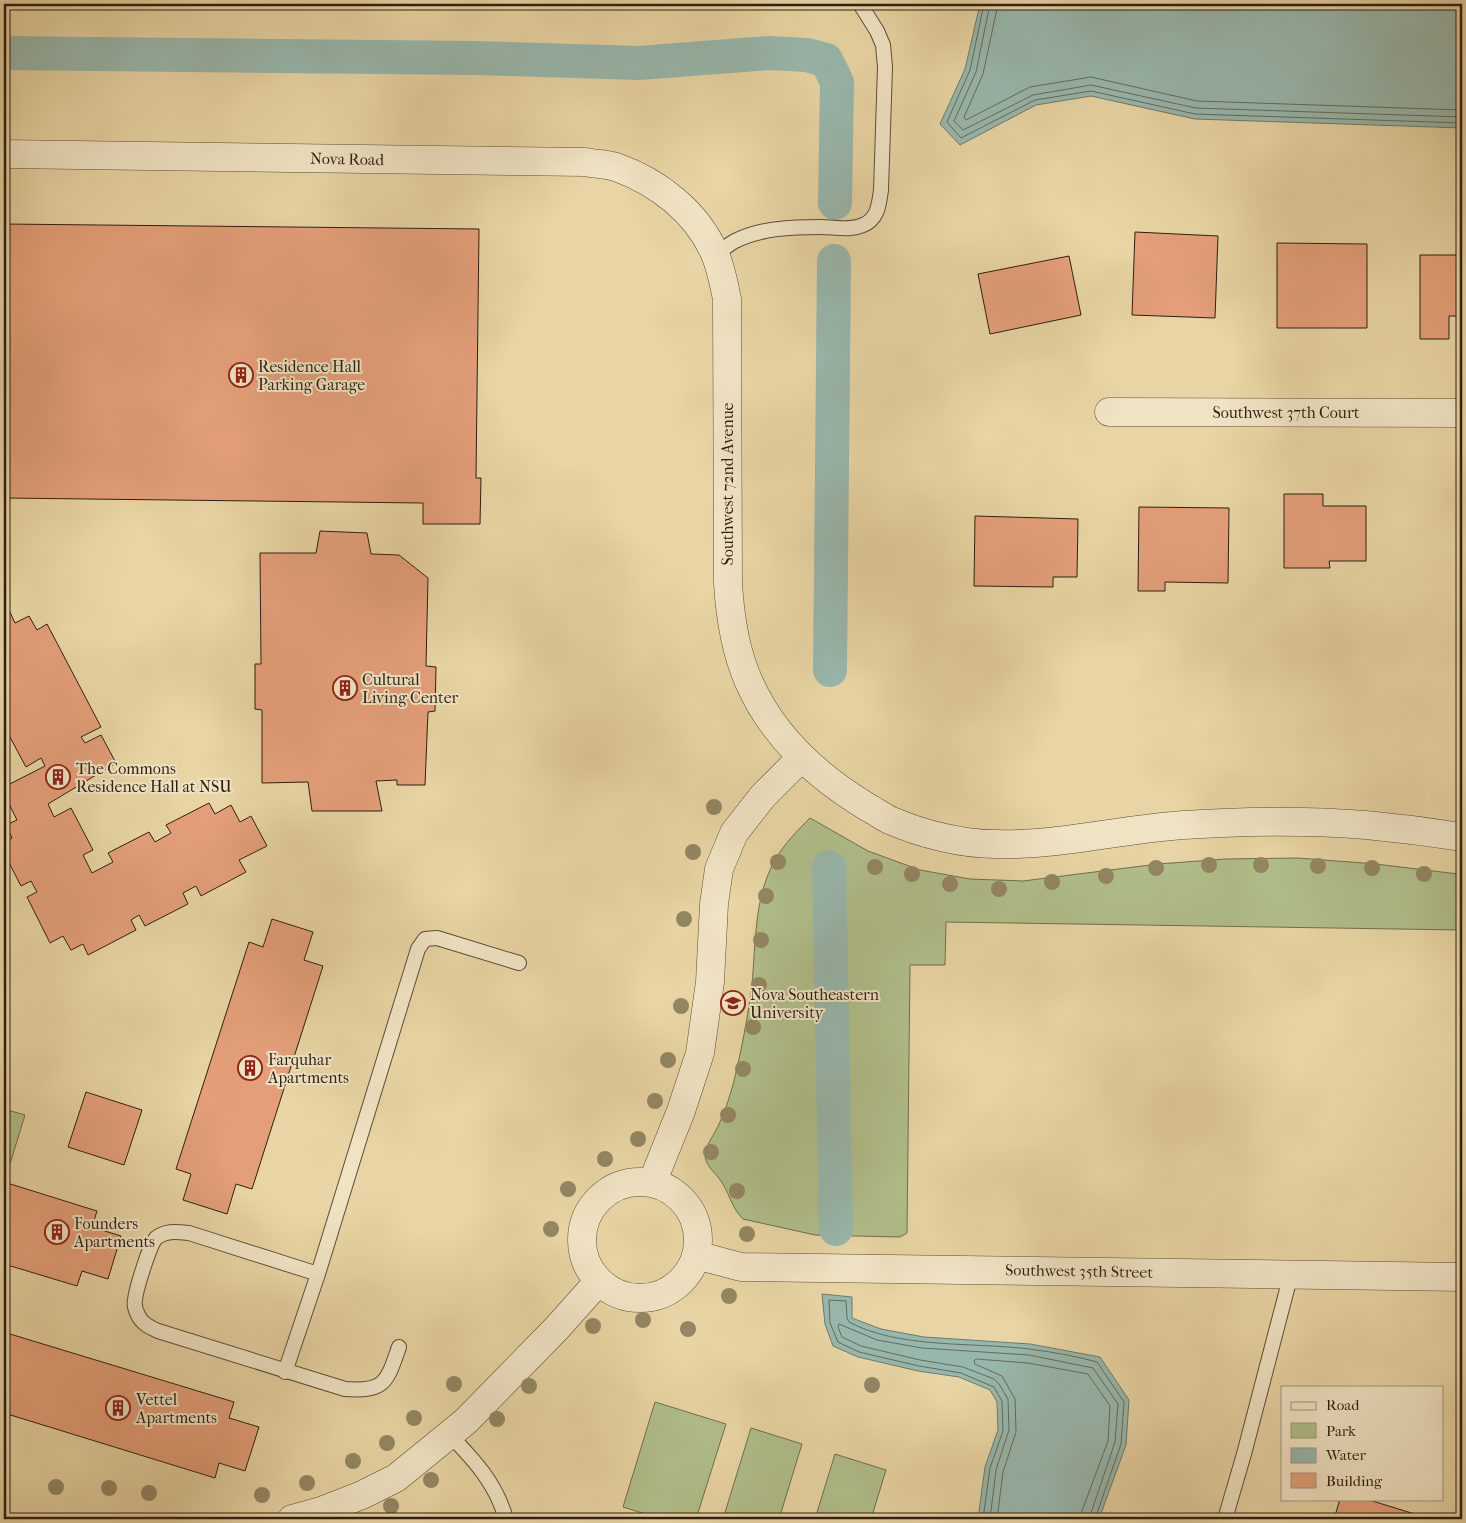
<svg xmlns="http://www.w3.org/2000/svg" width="1466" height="1523" font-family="'IM FELL French Canon',serif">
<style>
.green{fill:#b0be8a;stroke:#6f6e4d}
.water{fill:#98b7ac;stroke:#6e7a6e}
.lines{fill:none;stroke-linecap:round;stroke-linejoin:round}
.shore{stroke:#636b5e;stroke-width:1}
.canal{stroke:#98b7ac;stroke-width:34}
.building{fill:#e49f7a;stroke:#2e1f10}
.lane-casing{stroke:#5c4c35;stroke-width:16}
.street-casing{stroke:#5c4c35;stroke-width:29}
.lane{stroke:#f0e3c4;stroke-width:14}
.street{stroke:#f0e3c4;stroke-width:28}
.tree{fill:#938663}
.labels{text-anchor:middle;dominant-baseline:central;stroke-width:4;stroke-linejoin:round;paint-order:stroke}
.street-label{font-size:16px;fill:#2e1f10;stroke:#f0e3c4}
.poi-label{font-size:16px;fill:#2e1f10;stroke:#f0e3c4;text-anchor:start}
</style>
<rect width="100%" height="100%" fill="#e8d4a4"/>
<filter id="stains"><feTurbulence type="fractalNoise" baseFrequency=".004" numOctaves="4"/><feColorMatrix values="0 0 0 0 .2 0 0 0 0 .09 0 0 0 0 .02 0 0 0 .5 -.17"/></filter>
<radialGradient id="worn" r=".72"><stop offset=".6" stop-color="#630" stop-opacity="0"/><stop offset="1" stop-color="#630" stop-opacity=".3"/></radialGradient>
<path class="green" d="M810 818 868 851 920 870 970 879 1023 881 1158 864 1226 859 1298 858 1376 864 1458 874H1462V930L946 922 945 965H910L907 1233 900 1237 815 1235 743 1219C731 1208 729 1190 718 1177 713 1171 705 1164 705 1155 706 1144 715 1134 719 1124 725 1112 729 1098 733 1085 741 1052 748 1017 752 984 756 942 754 899 774 862 783 845 797 831 810 818Z
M4 1109 25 1115 10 1164 4 1162Z
M655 1402 726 1424 696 1519H661L623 1507Z
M751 1428 802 1444 779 1519H723Z
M835 1454 886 1470 871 1519H815Z"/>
<path class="water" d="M980 4H1462V128L1195 119 1091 96 1036 105 960 145 940 124 965 69Z
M822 1294 852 1297V1318L881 1329 924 1337 1030 1344 1100 1357 1129 1400 1126 1445 1099 1519H978L985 1467 998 1430 997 1402 990 1390 959 1377 918 1371 858 1357 833 1346 825 1324Z"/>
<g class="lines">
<path class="shore" d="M984 4 970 70 947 122 961 138 1035 100 1091 91 1195 114 1462 123
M990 4 976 72 954 121 963 130 1033 95 1091 85 1196 108 1462 117
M998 4 983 74 964 117 966 120 1030 87 1091 77 1197 101 1462 110
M983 1519 990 1468 1003 1431 1002 1401 994 1387 961 1373 919 1366 859 1352 838 1342 830 1323 829 1300 846 1301 847 1318 849 1322C899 1349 974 1342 1029 1349 1052 1352 1076 1356 1097 1362L1124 1402 1121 1444 1095 1519
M990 1519 996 1470 1009 1430 1008 1399 999 1384 994 1379 963 1367 920 1360 861 1346 842 1337 838 1327 839 1324 877 1340 922 1348 1029 1355 1093 1368 1118 1404 1115 1442 1089 1519
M997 1519 1003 1472 1016 1432 1015 1399 1002 1376 975 1364 974 1361 976 1359 1028 1363 1088 1374 1110 1406 1108 1441 1082 1511 1081 1519"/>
<path class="canal" d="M4 53 475 58 639 63 769 53 807 55 826 60 837 82 835 203
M830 670 834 261
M829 867 836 1229"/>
</g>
<path class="building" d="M4 224 479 229 476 478H481L480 524H423V503L4 498Z
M1135 232 1218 236 1215 318 1132 315Z
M1277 243 1367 244V328H1277Z
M1420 255H1462V316H1449V339H1420Z
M1069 256 1081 315 990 334 978 274Z
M1284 494H1323V506H1366V561H1329L1330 568H1284Z
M1139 507 1229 508 1228 583 1165 582V591H1138Z
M975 516 1078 519 1077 577H1053V587L974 586Z
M320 531 367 533 371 554 399 555 428 578 426 666 436 667 435 711 428 712 425 785H397V780L376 781 382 811H312L308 782 262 783V710L255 709V664H261L260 553H316Z
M9 610 15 623 29 616 37 630 47 624 101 727 81 737 85 743 101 735 116 763 48 804 54 817 71 808 93 850 83 855 92 873 113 862 108 853 149 832 155 842 171 833 166 825 209 803 215 814 231 805 240 822 251 816 267 846 239 860 246 872 201 896 196 886 183 893 188 904 145 926 139 915 131 920 136 930 88 955 83 944 71 950 63 936 50 943 27 897 37 892 31 881 21 886 4 853V843L12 838 6 825 17 820 4 794V787L45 766 41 758 26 767 4 726V713L7 711 4 705V613Z
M272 919 313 932 304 960 323 966 252 1189 236 1184 227 1214 183 1200 191 1174 176 1169 249 942 263 947Z
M86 1092 142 1110 124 1165 68 1147Z
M4 1182 97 1211 92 1227 121 1236 108 1279 82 1271 77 1286 4 1264Z
M10 1334 234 1402 229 1418 259 1427 245 1471 219 1463 215 1478 4 1413V1352Z
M1340 1499H1366L1431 1519H1334Z"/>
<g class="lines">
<defs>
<path id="lane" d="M715 254C722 250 728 245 735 241 761 228 792 227 821 227 834 227 850 231 863 225 878 219 879 204 881 190L885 67 883 45 877 31 860 4
M318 1274 189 1233C178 1232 166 1230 156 1238 150 1244 136 1289 135 1300 134 1304 136 1311 138 1315 142 1324 150 1327 158 1331L345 1389C386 1392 387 1381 399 1347
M285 1372 318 1274 418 949 425 939 437 938 519 963
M449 1434C474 1460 496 1483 506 1519
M1225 1519 1244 1454 1291 1274"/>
<path id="street" d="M4 154 585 162C595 164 606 164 616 167 658 182 697 212 715 254 721 268 724 284 727 299L728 583C730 617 735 651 749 682 773 737 819 778 869 808 877 812 884 818 892 821 922 834 962 844 995 844 1059 846 1121 829 1184 825 1244 821 1306 820 1366 825 1398 828 1430 832 1462 837
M1109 412 1462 413
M582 1240a58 58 0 1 1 116 0a58 58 0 1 1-116 0Z
M652 1183 681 1111 700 1053 710 982 714 904 719 869 734 833 763 796 801 758
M696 1255 741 1267 1462 1277
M292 1519 321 1511 362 1495 396 1478 466 1421 556 1329 599 1281"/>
</defs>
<use href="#lane" class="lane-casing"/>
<use href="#street" class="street-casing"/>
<use href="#lane" class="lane"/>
<use href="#street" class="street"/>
</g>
<g class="tree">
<circle cx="714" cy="807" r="8"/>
<circle cx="693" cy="852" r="8"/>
<circle cx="778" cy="862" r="8"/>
<circle cx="1209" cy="865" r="8"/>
<circle cx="1261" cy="865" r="8"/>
<circle cx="1318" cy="866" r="8"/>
<circle cx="875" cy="867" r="8"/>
<circle cx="1156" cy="868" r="8"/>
<circle cx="1372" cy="868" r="8"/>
<circle cx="912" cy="874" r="8"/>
<circle cx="1424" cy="874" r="8"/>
<circle cx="1106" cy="876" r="8"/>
<circle cx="1052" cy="882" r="8"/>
<circle cx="950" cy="884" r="8"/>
<circle cx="999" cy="889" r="8"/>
<circle cx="766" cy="896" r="8"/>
<circle cx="684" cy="919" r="8"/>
<circle cx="761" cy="940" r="8"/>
<circle cx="759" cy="985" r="8"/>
<circle cx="681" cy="1006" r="8"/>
<circle cx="753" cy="1027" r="8"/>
<circle cx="668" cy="1060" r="8"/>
<circle cx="743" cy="1069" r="8"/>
<circle cx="655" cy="1101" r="8"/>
<circle cx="728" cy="1115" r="8"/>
<circle cx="638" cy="1139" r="8"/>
<circle cx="711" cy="1152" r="8"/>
<circle cx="605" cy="1159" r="8"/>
<circle cx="568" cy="1189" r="8"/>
<circle cx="737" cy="1191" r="8"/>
<circle cx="551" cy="1229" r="8"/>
<circle cx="747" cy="1234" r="8"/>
<circle cx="729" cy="1296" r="8"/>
<circle cx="643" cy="1320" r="8"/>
<circle cx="593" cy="1326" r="8"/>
<circle cx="688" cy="1329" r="8"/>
<circle cx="454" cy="1384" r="8"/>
<circle cx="872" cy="1385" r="8"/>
<circle cx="529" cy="1386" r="8"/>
<circle cx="414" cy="1418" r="8"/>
<circle cx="497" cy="1419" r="8"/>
<circle cx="387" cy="1443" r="8"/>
<circle cx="353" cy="1461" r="8"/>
<circle cx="431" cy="1480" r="8"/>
<circle cx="307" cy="1483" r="8"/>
<circle cx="56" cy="1487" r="8"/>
<circle cx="109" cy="1488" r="8"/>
<circle cx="149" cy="1493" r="8"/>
<circle cx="262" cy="1495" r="8"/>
<circle cx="391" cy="1506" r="8"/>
</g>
<defs>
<symbol id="building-ring" viewBox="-11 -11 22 22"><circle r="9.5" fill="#f0e3c4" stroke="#8f2418" stroke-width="1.5"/><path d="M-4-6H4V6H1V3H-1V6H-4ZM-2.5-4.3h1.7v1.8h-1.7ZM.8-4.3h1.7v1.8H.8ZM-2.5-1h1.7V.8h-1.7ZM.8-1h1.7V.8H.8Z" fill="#8f2418"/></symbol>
<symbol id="university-ring" viewBox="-11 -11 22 22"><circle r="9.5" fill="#f0e3c4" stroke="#8f2418" stroke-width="1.5"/><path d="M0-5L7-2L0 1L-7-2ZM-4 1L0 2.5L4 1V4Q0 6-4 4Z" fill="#8f2418"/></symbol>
</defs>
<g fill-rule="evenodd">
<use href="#building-ring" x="227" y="361" width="28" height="28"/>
<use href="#building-ring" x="331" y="674" width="28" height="28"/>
<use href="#building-ring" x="44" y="763" width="28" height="28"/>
<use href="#university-ring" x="719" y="989" width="28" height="28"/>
<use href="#building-ring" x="236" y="1054" width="28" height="28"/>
<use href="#building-ring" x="43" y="1218" width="28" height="28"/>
<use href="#building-ring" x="104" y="1394" width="28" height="28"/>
</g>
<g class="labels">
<g class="street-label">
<text transform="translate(347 159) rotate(1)">Nova Road</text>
<text x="1286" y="412">Southwest 37th Court</text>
<text transform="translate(727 484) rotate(-90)">Southwest 72nd Avenue</text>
<text transform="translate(1079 1271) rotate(1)">Southwest 35th Street</text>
</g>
<g class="poi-label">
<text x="258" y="366">Residence Hall<tspan x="258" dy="18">Parking Garage</tspan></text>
<text x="362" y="679">Cultural<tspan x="362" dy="18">Living Center</tspan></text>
<text x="76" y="768">The Commons<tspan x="76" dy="18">Residence Hall at NSU</tspan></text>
<text x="750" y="994">Nova Southeastern<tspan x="750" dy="18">University</tspan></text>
<text x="268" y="1059">Farquhar<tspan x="268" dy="18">Apartments</tspan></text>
<text x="74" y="1223">Founders<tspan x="74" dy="18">Apartments</tspan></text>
<text x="136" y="1399">Vettel<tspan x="136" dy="18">Apartments</tspan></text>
</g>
</g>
<rect width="1466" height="1523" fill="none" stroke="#e8d4a4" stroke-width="20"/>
<rect x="5" y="5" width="1456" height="1513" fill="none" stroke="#2e1f10" stroke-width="2.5"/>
<rect x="10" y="10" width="1446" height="1503" fill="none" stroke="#2e1f10"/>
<rect x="1281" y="1386" width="162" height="115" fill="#f0e3c4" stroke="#a2957c"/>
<rect x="1291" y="1402" width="25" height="8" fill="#f0e3c4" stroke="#a2957c"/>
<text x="1326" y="1410" font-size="15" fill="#2e1f10">Road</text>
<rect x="1291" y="1423" width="25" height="15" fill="#b0be8a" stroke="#a2957c"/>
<text x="1326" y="1436" font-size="15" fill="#2e1f10">Park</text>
<rect x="1291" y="1448" width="25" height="15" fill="#98b7ac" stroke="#a2957c"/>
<text x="1326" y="1460" font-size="15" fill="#2e1f10">Water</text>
<rect x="1291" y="1473" width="25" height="15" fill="#e49f7a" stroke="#a2957c"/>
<text x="1326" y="1486" font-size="15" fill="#2e1f10">Building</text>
<rect width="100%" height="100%" filter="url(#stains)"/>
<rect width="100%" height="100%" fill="url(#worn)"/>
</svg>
